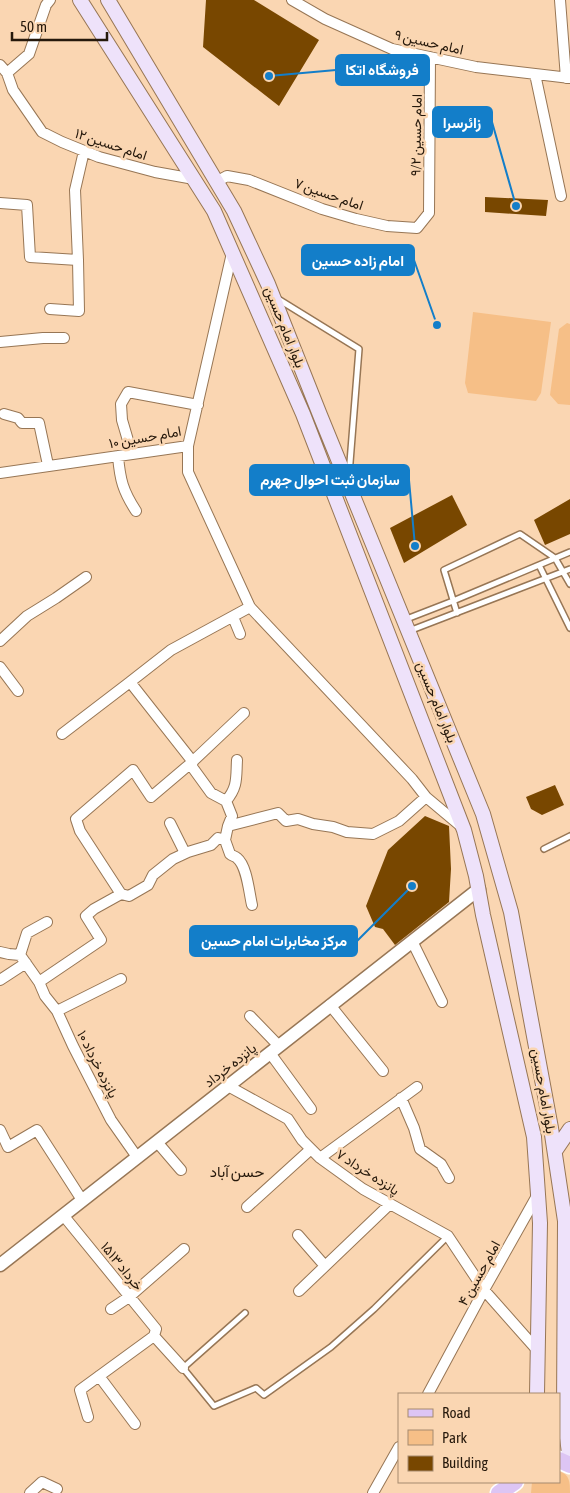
<svg xmlns="http://www.w3.org/2000/svg" width="570" height="1493" font-family="'Asap Condensed',Vazirmatn,sans-serif">
<style>
.green{fill:#f6bf87}
.building{fill:#784700}
.lines{fill:none;stroke-linecap:round;stroke-linejoin:round}
.service-casing{stroke:#977655;stroke-width:8}
.minor-casing{stroke:#977655;stroke-width:12}
.tertiary-casing{stroke:#977655;stroke-width:15}
.secondary-casing{stroke:#977655;stroke-width:16}
.primary-casing{stroke:#fff;stroke-width:19}
.service{stroke:#fff;stroke-width:5}
.minor{stroke:#fff;stroke-width:10}
.tertiary{stroke:#fff;stroke-width:12}
.secondary{stroke:#eee2fa;stroke-width:14}
.primary{stroke:#ddc5f4;stroke-width:16}
.labels{text-anchor:middle;dominant-baseline:central;stroke-width:5;stroke-linejoin:round;paint-order:stroke}
.street-label{font-size:14px;fill:#25180b;stroke:#fad6b2}
.neighbourhood-label{font-size:15px;fill:#25180b;stroke:#fad6b2}
.leader{fill:none;stroke:#137ec9;stroke-width:2}
.callout-dot{fill:#137ec9;stroke:#fad6b2;stroke-width:2}
.callout{fill:#137ec9;stroke:#137ec9;stroke-width:2}
.callout-label{font-size:15px;text-anchor:middle;font-weight:bold;fill:#fff}
</style>
<rect width="100%" height="100%" fill="#fad6b2"/>
<path class="green" d="M473 312 551 322 541 393 536 401 468 393 465 383Z
M567 323 570 324V405L558 404 550 395 559 329Z
M559 1471C570 1475 570 1482 570 1493H531L532 1482H559Z"/>
<path class="building" d="M206 0H254L319 40 279 106 203 47Z
M485 197 548 200 546 216 485 212Z
M452 495 467 525 404 563 390 528Z
M570 499V534L545 545 534 520Z
M555 785 564 805 542 815 531 809 526 797Z
M425 816 449 826 451 869 449 902 395 945 383 929 375 927 366 906 388 850Z"/>
<g class="lines">
<defs>
<path id="service" d="M278 299 359 349 349 475
M539 565 570 628
M457 613 444 570 520 534 555 558 570 584
M404 620 453 601 570 552
M409 631 570 569
M544 849 570 836
M245 1313 183 1368 214 1406 256 1388 264 1395 331 1347 374 1309 448 1236"/>
<path id="minor" d="M292 0 325 19 392 49 476 67 570 78
M560 0 566 78
M0 65 7 73 13 90 42 132 62 142 99 157 155 172 194 179
M7 73 29 54 46 5 50 0
M535 74 561 196
M216 182 227 176 249 180 322 209 356 219 387 226 417 228 429 213 430 57
M0 203 27 205 30 257 78 260 75 190 84 151
M50 309 79 311 78 260
M0 342 43 338H64
M4 414 18 418 22 423H39L48 465
M188 446V472L250 607 412 779 426 797 463 828
M132 454 122 420 121 404 128 392 198 405
M118 456C120 480 123 491 136 511
M0 473 188 446 232 253
M233 617 240 634
M0 641 27 616 56 598 86 577
M0 667 18 691
M130 682 171 650 250 607
M62 734 130 682 193 762
M190 764 244 713
M226 801C238 787 236 778 237 760
M170 823 185 853
M225 840 218 838 211 845 188 852 173 859 153 875 148 885 129 896 121 894 80 831 76 819 133 770 151 797 190 764 211 793 226 801 232 816 228 826
M252 905C249 892 247 866 237 858 235 856 232 856 230 854L225 840 228 826 278 813 286 821 298 819 313 824 333 827 347 832 373 834 399 821 426 797
M47 922 27 933 20 955 39 982 101 940 86 916 94 909 121 894
M412 941 442 1002
M0 952 9 954 20 955
M0 980 26 963
M39 982 45 996 57 1011 73 1046 111 1120 137 1157
M330 1005 383 1071
M57 1011 121 979
M250 1016 279 1046
M270 1053 311 1109
M228 1086 288 1119 302 1140 320 1158 363 1189 448 1236 484 1290 538 1351
M401 1098 414 1128 420 1149 441 1164 449 1178
M0 1130 8 1147 37 1130 82 1200
M157 1142 181 1170
M320 1158 417 1087
M247 1207 311 1149
M63 1215 156 1329 154 1336
M298 1235 325 1266
M299 1291 390 1204
M111 1309 129 1297 184 1249
M99 1376 135 1424
M428 1394 484 1290 538 1194
M88 1417 80 1390 154 1336 183 1368
M30 1493 42 1482 57 1489
M373 1493 399 1447"/>
<path id="tertiary" d="M0 1265 479 889"/>
<path id="secondary" d="M80 0 214 211 303 414 464 830 476 876 483 915 534 1137 540 1223 537 1394
M108 0 234 211 268 284 320 415 483 814 511 912 551 1128 565 1221 564 1414 570 1461
M555 1151 570 1129"/>
<path id="primary" d="M559 1460 570 1465
M499 1493 515 1482"/>
</defs>
<use href="#service" class="service-casing"/>
<use href="#minor" class="minor-casing"/>
<use href="#tertiary" class="tertiary-casing"/>
<use href="#secondary" class="secondary-casing"/>
<use href="#primary" class="primary-casing"/>
<use href="#service" class="service"/>
<use href="#minor" class="minor"/>
<use href="#tertiary" class="tertiary"/>
<use href="#secondary" class="secondary"/>
<use href="#primary" class="primary"/>
</g>
<g class="labels">
<g class="street-label">
<text transform="translate(429 42) rotate(13)">امام حسین ۹</text>
<text transform="translate(416 135) rotate(-89)">امام حسین ۹/۲</text>
<text transform="translate(111 144) rotate(18)">امام حسین ۱۲</text>
<text transform="translate(329 194) rotate(19)">امام حسین ۷</text>
<text transform="translate(285 327) rotate(68)">بلوار امام حسین</text>
<text transform="translate(145 437) rotate(-10)">امام حسین ۱۰</text>
<text transform="translate(437 702) rotate(68)">بلوار امام حسین</text>
<text transform="translate(98 1064) rotate(63)">پانزده خرداد ۱۰</text>
<text transform="translate(230 1065) rotate(-38)">پانزده خرداد</text>
<text transform="translate(544 1091) rotate(80)">بلوار امام حسین</text>
<text transform="translate(368 1172) rotate(33)">پانزده خرداد ۷</text>
<text transform="translate(122 1266) rotate(51)">۱۵خرداد ۱۳</text>
<text transform="translate(479 1273) rotate(-61)">امام حسین ۴</text>
</g>
<g class="neighbourhood-label">
<text x="237" y="1171">حسن آباد</text>
</g>
</g>
<path class="leader" d="M269 76L336 70M516 206L492 122M437 325L414 260M415 546L409 480M412 886L357 941"/>
<g class="callout-dot">
<circle cx="269" cy="76" r="5"/>
<circle cx="516" cy="206" r="5"/>
<circle cx="437" cy="325" r="5"/>
<circle cx="415" cy="546" r="5"/>
<circle cx="412" cy="886" r="5"/>
</g>
<g class="callout">
<rect x="336" y="55" width="93" height="30" rx="5"/>
<rect x="433" y="107" width="59" height="30" rx="5"/>
<rect x="302" y="245" width="112" height="30" rx="5"/>
<rect x="250" y="465" width="159" height="30" rx="5"/>
<rect x="190" y="926" width="167" height="30" rx="5"/>
</g>
<g class="callout-label">
<text x="382" y="75">فروشگاه اتکا</text>
<text x="462" y="128">زائرسرا</text>
<text x="358" y="266">امام زاده حسین</text>
<text x="330" y="485">سازمان ثبت احوال جهرم</text>
<text x="274" y="946">مرکز مخابرات امام حسین</text>
</g>
<rect x="398" y="1393" width="162" height="90" fill="#fad6b2" stroke="#a58a6f"/>
<rect x="408" y="1409" width="25" height="8" fill="#ddc5f4" stroke="#a58a6f"/>
<text x="442" y="1418" font-size="15" fill="#25180b">Road</text>
<rect x="408" y="1430" width="25" height="15" fill="#f6bf87" stroke="#a58a6f"/>
<text x="442" y="1443" font-size="15" fill="#25180b">Park</text>
<rect x="408" y="1456" width="25" height="15" fill="#784700" stroke="#a58a6f"/>
<text x="442" y="1468" font-size="15" fill="#25180b">Building</text>
<path d="M12 32v8h95v-8" fill="none" stroke="#25180b" stroke-width="2.5"/>
<text x="20" y="32" font-size="15" fill="#25180b" stroke="#fad6b2" stroke-width="4" paint-order="stroke">50 m</text>
</svg>
